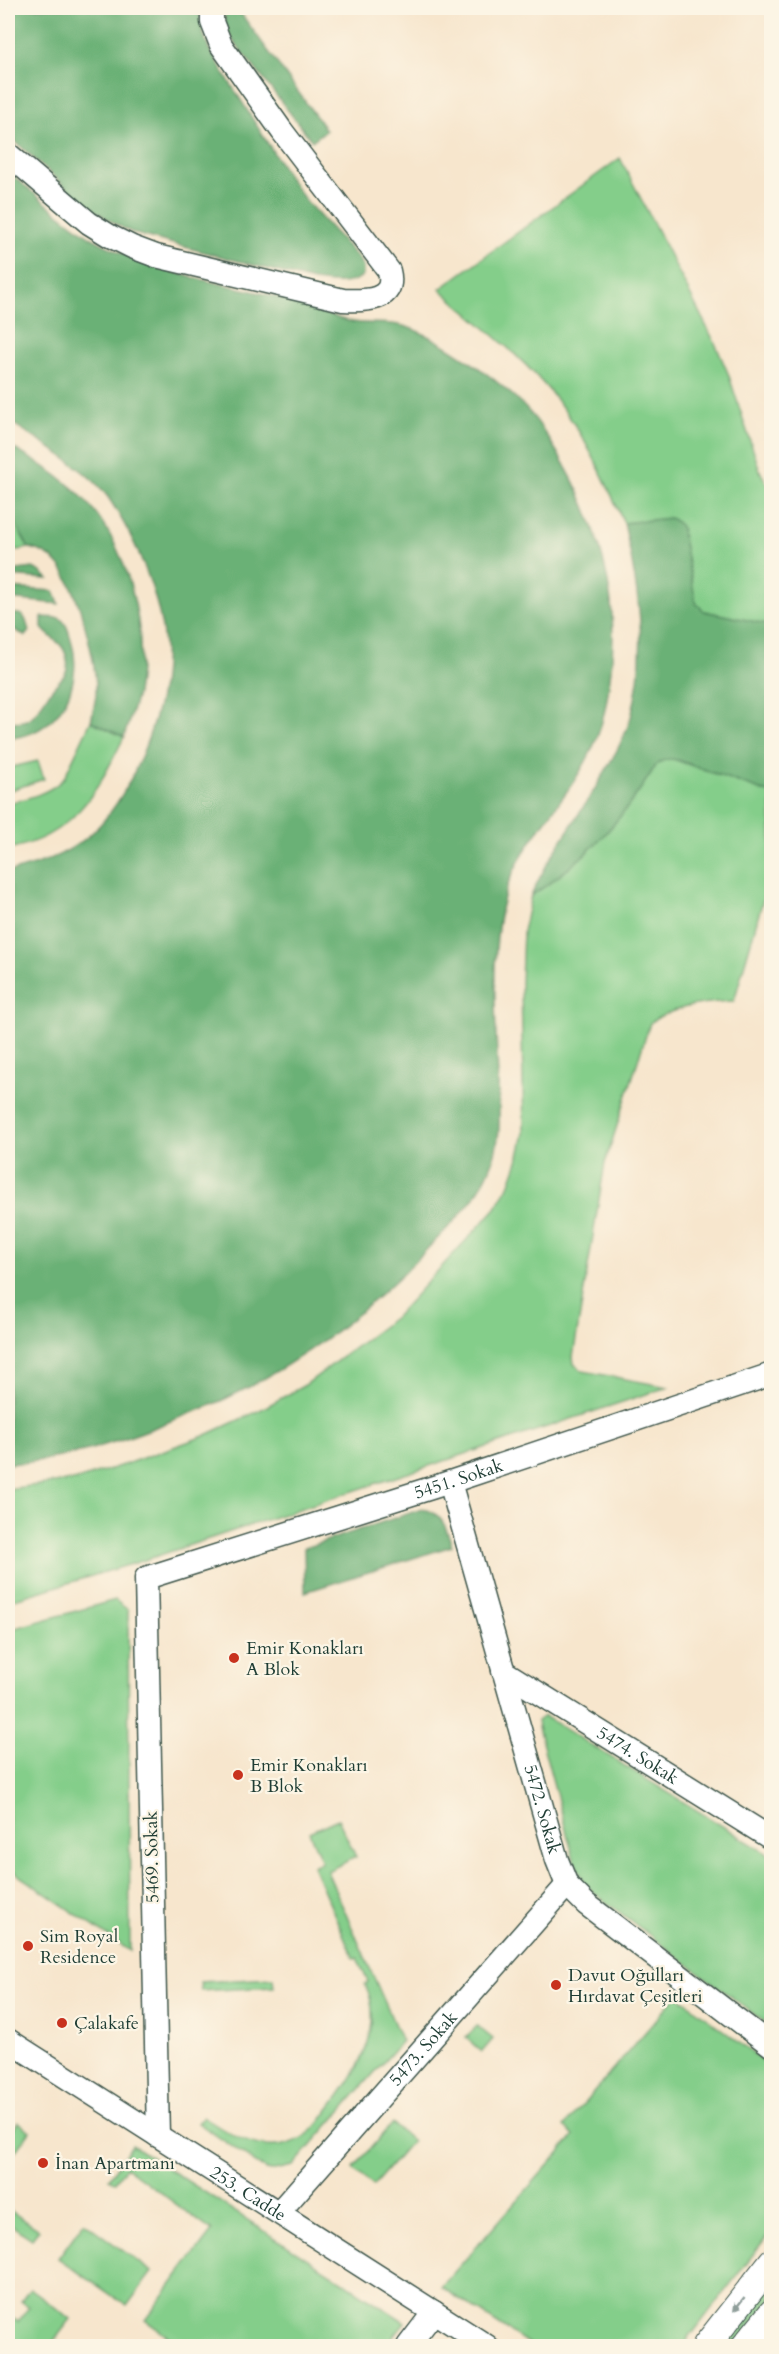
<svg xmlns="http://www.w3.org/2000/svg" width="779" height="2354" font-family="Cardo,serif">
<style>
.green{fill:#84ce8a;stroke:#52865f;stroke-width:1.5}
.forest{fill:#6bb176;stroke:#457755;stroke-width:1.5}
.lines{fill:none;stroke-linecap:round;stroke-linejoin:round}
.minor-casing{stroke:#3f564b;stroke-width:25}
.tertiary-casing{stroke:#3f564b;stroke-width:29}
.minor{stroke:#fff;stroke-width:22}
.tertiary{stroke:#fff;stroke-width:27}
.oneway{fill:#8f9e9a}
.poi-dot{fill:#c8321e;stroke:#fcf5e5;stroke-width:2}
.labels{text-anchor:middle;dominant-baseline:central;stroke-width:4.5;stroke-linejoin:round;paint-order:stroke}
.street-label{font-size:18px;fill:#1f3d34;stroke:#fcf5e5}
.poi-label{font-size:18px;fill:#1f3d34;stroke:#fcf5e5;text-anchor:start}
</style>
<rect width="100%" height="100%" fill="#fcf5e5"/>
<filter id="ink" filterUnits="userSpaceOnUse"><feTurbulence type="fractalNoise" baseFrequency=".0167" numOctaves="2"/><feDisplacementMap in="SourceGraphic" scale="12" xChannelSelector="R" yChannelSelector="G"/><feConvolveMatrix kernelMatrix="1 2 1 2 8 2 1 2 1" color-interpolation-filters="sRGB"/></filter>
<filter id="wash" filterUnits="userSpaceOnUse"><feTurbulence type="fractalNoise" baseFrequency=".008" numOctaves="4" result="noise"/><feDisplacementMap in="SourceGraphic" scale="24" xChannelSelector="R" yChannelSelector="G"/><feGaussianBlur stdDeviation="1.35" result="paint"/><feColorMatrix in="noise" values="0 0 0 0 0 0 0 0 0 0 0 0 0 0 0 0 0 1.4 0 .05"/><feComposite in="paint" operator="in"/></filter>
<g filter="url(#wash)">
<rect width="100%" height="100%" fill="#f7e6cd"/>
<path class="green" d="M620 158 715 343 728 373 760 471 766 482 771 486V625L704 611 696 603 681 528 670 518 624 523C605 480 586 436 556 399 524 357 479 324 440 289Z
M8 511 29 548 8 552Z
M91 721 124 737C97 792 73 837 8 849V803C26 799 51 793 64 778Z
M670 758 771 794V872L734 1001C706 1002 673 1006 650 1023L605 1163 573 1357 574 1364 583 1371 668 1387 145 1560 8 1601V1489L77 1480 126 1464 204 1436 260 1410 305 1385 395 1317 496 1208 509 1186 518 1161 524 1133 521 984 523 931 531 896C587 859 620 822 656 765L663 760Z
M38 761 44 779 8 791V768Z
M115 1600 128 1610 130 1951 8 1868V1630Z
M544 1716 771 1856V2027L594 1893 585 1883 575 1863 538 1727 537 1721Z
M338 1819 356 1857 327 1871 402 2041 293 2166 270 2171 266 2170 198 2123 204 2117C239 2142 279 2163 316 2127 345 2088 390 2036 365 1984L368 1982 357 1958 354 1959 313 1866 322 1862 309 1832Z
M273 1978 274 1987 201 1991 200 1982Z
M677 1995 771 2067V2231L683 2346H532L441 2287 574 2136 564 2127Z
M477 2026 493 2039 482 2052 466 2038Z
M18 2122 30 2131 8 2162V2138Z
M392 2123 412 2141 373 2186 353 2169Z
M132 2145 405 2322 386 2346H181L145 2320 212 2231 126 2167 115 2182 109 2178Z
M8 2209 39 2230 32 2239 8 2223Z
M84 2222 152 2272 127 2306 58 2258Z
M771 2282V2299L735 2346H722Z
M30 2289 71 2319 50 2346H8V2322L11 2317 18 2322 29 2307 21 2301Z"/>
<path class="forest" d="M8 8H199L203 33 209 49 290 179 306 201 358 258 363 267V275C351 287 328 283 313 281L136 234C91 216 45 167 8 135Z
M224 8H243L239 11 326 130 312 141 231 38 225 25Z
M8 172C36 194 63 220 94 239 113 250 136 259 157 267 194 280 235 286 273 296 298 303 323 314 348 321 368 326 388 320 407 327 447 341 518 392 541 427 590 499 621 582 611 670 608 696 604 723 593 747 572 795 529 832 509 882 488 935 496 1021 498 1079 498 1098 501 1119 498 1138 492 1185 462 1214 431 1245 372 1308 303 1362 225 1399 204 1409 182 1416 161 1425 112 1444 61 1461 8 1464V872C39 865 73 853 96 829 136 788 168 702 164 645 160 595 136 539 108 497 87 468 38 441 8 420Z
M8 445C32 459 58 474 79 494 128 542 149 627 137 693 134 708 128 723 124 737L91 721C93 712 95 703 96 694 97 664 78 584 57 563 49 554 41 551 29 548L8 511Z
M670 518 678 523 681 528 696 603 704 611 771 625V794L681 761C670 758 665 758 656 765 620 823 588 858 531 896 548 857 574 823 596 787 608 766 624 741 631 717 649 647 639 592 624 523Z
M33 568 41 572 48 579 8 576V572L10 571Z
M8 588 54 591 59 604 8 599Z
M8 613C26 614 24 614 29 631L25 636 8 626Z
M42 617 60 618C68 624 69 634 72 643 84 687 56 737 8 738V721C37 726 38 705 53 688 60 679 70 674 67 660 64 641 52 641 42 628Z
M422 1509C442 1511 447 1529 452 1546L305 1592 304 1548Z"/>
</g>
<g filter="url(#ink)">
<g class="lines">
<defs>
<g id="minor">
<path d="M8 154 89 223 110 236 132 247 156 256 343 300C364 301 397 302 389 271L282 131 221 45 212 22V8"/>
<path id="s1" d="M450 1482 557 1860 567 1885 586 1904 772 2046"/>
<path id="s2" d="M503 1671 772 1839"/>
<path id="s3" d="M8 2040 487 2346"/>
<path id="s4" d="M158 2136 146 1578 450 1482 772 1374"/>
<path id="s5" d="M279 2212 567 1885"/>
<path d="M408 2346 434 2312"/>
</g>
<path id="tertiary" d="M706 2346 772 2262
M745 2346 772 2313"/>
</defs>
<use href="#minor" class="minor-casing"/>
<use href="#tertiary" class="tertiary-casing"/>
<use href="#minor" class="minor"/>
<use href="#tertiary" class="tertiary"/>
</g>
<defs><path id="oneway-solid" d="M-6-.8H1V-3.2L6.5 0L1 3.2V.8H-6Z" transform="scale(1.5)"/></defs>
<use class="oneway" href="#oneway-solid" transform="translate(739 2304) rotate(128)"/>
</g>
<g class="poi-dot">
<circle cx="234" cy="1658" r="6"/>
<circle cx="238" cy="1775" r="6"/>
<circle cx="28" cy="1946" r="6"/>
<circle cx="556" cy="1985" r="6"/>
<circle cx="62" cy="2023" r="6"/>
<circle cx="43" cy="2163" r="6"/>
</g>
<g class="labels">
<g class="street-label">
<text stroke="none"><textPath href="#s4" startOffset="886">5451. Sokak</textPath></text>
<text stroke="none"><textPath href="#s2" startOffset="159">5474. Sokak</textPath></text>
<text stroke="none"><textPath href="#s1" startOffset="340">5472. Sokak</textPath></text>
<text transform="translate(152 1857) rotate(-91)">5469. Sokak</text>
<text stroke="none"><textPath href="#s5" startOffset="218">5473. Sokak</textPath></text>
<text stroke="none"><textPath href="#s3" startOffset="285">253. Cadde</textPath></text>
</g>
<g class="poi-label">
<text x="246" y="1648">Emir Konakları<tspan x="246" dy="21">A Blok</tspan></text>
<text x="250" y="1765">Emir Konakları<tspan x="250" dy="21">B Blok</tspan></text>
<text x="40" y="1936">Sim Royal<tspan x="40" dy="21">Residence</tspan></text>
<text x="568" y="1975">Davut Oğulları<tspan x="568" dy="21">Hırdavat Çeşitleri</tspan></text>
<text x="74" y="2023">Çalakafe</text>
<text x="55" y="2163">İnan Apartmanı</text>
</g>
</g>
<rect width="779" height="2354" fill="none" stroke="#fcf5e5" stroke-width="30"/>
</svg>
